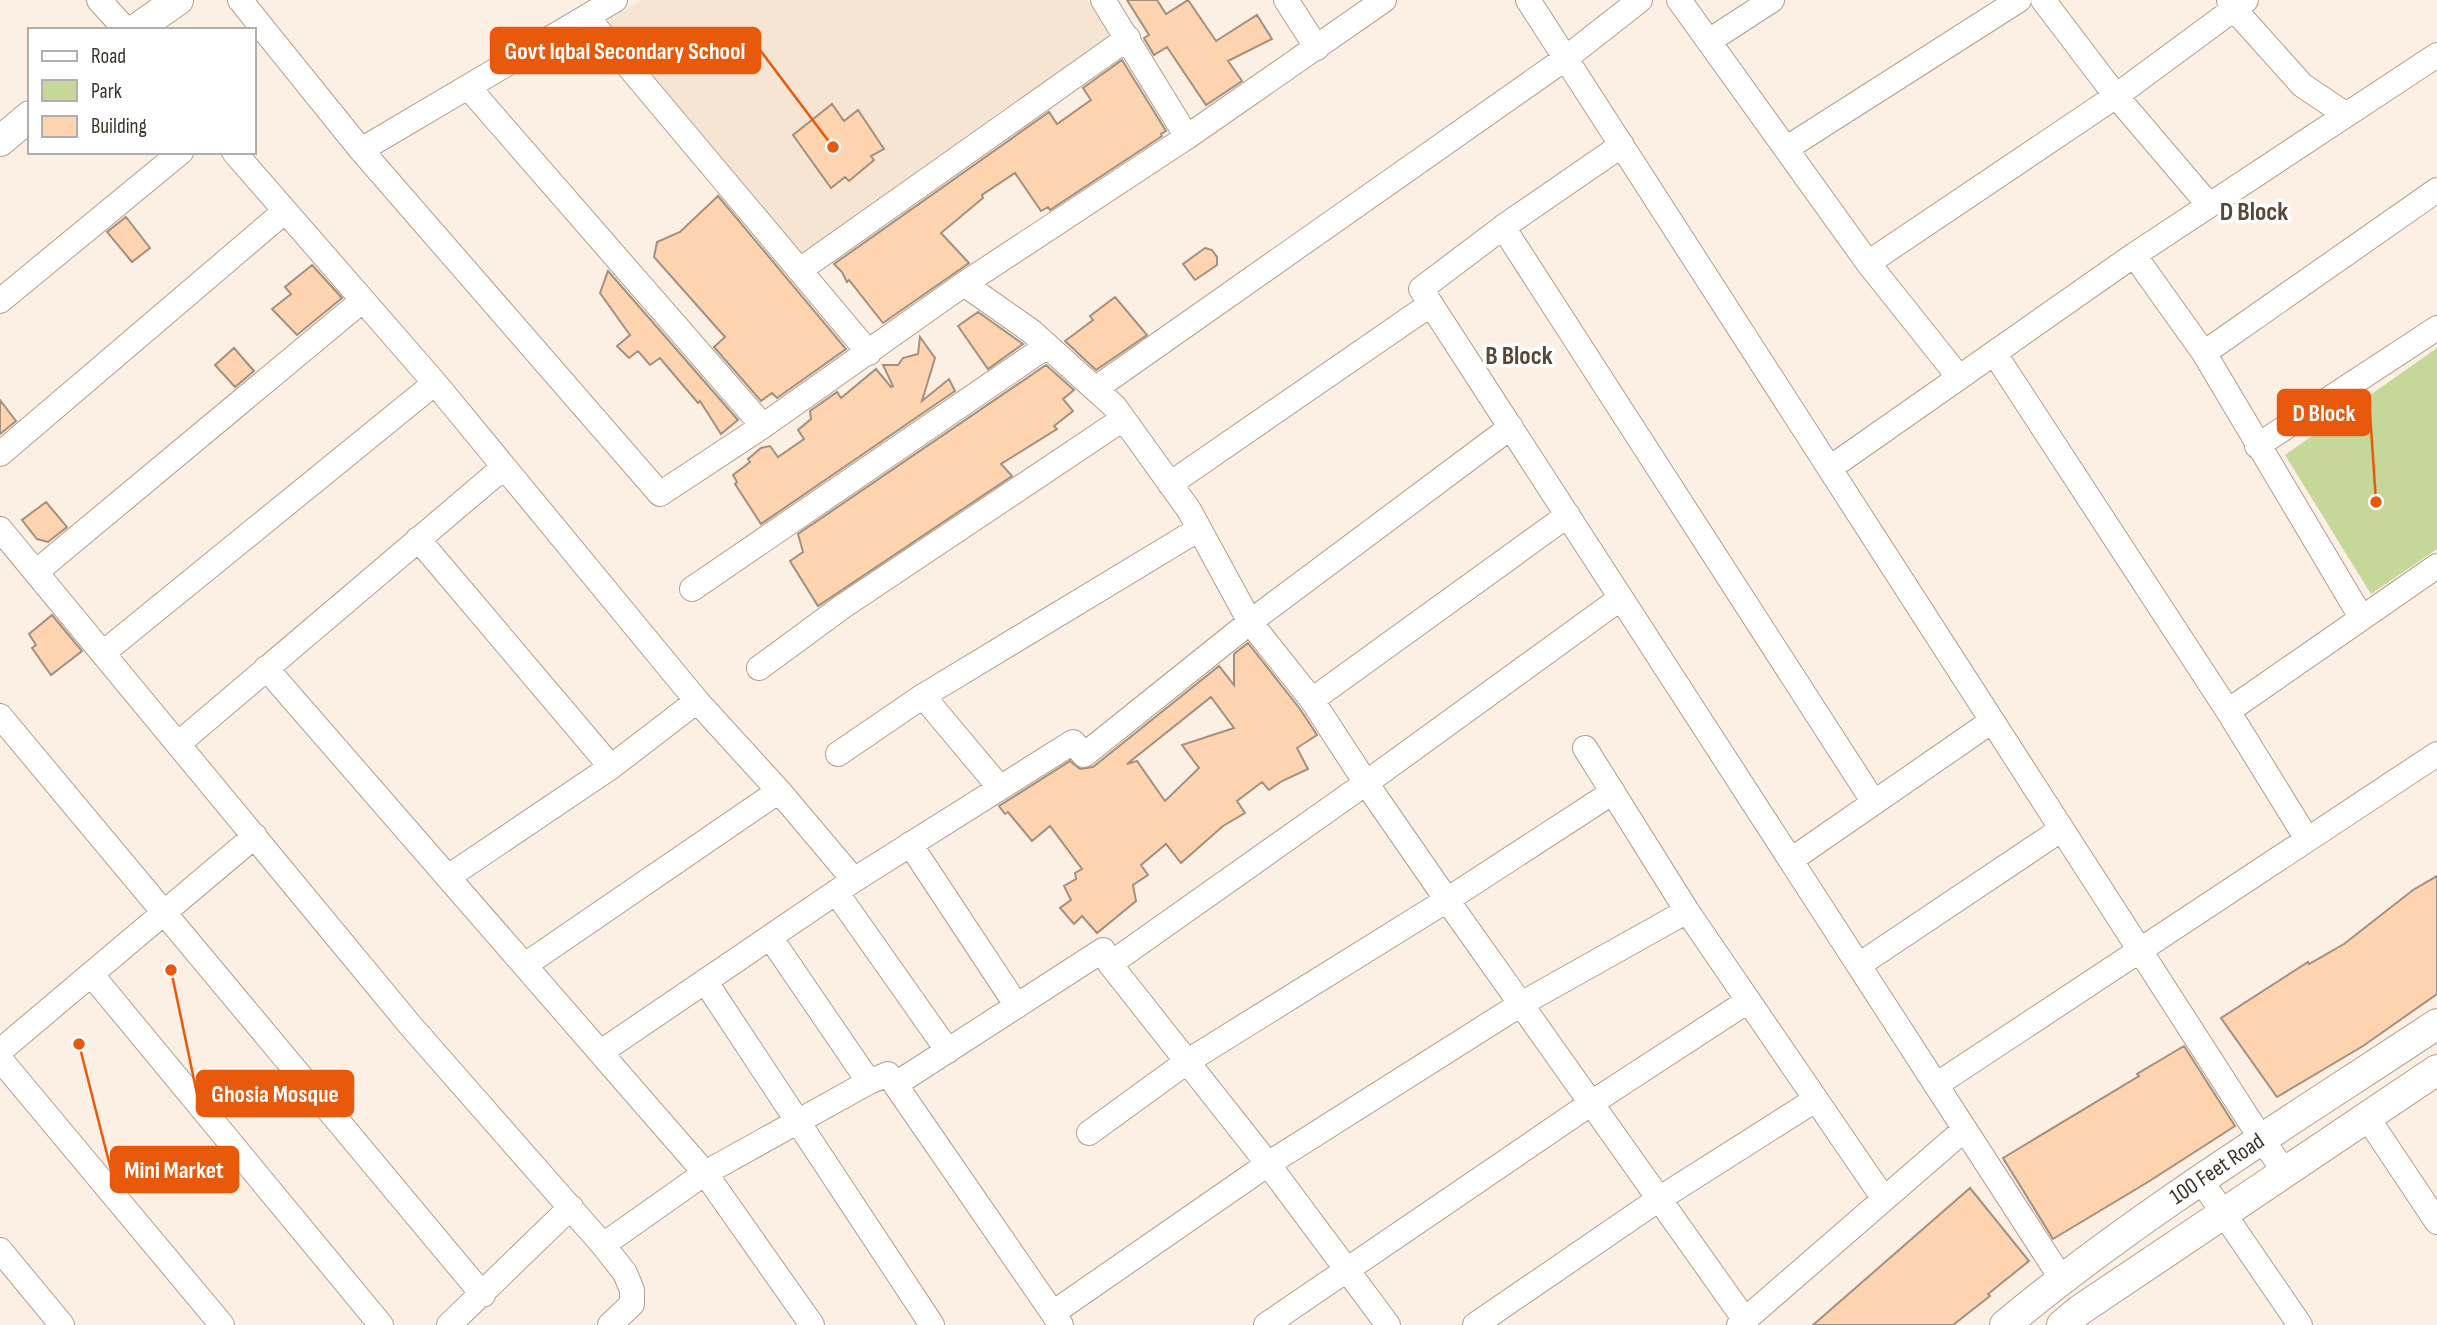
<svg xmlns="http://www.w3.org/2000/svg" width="2437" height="1325" font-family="'Sofia Sans Condensed',sans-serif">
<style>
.education{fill:#f6e5d3}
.green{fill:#c5d89a}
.building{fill:#fdd4af;stroke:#a3907e;stroke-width:2;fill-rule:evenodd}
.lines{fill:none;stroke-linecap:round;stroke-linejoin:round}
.minor-casing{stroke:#b29e8c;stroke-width:26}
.major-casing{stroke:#b29e8c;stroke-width:32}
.minor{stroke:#fff;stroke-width:24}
.major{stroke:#fff;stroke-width:30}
.labels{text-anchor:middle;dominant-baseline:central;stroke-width:7;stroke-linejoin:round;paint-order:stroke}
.street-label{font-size:23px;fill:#3d352d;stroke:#fff}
.quarter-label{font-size:26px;font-weight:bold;fill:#594738;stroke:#fff}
.leader{fill:none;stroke:#e8590c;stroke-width:2.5}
.callout-dot{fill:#e8590c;stroke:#fff;stroke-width:2.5}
.callout{fill:#e8590c;stroke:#e8590c;stroke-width:2.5}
.callout-label{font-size:24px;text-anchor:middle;font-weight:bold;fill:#fff}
</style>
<rect width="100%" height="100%" fill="#fcefe4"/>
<path class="education" d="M642 0H1087L1111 38 801 257 605 22Z"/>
<path class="green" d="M2437 348V549L2371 594 2285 455Z"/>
<path class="building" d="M1127 0H1157L1166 14 1188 0 1216 41 1257 15 1272 39 1228 61 1242 81 1206 105 1167 47 1154 55 1144 38 1149 35Z
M1122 60 1166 131 1161 134 1162 136 1050 210 1048 207 1041 211 1015 173 982 195 983 198 941 233 969 263 883 323 849 280 847 282 842 272 834 264 1049 112 1057 124 1091 100 1083 88Z
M832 104 844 121 858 110 884 149 871 156 874 160 849 181 845 177 831 188 793 135Z
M718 196 846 349 777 398 772 393 761 401 714 347 725 337 654 257 657 242 680 232Z
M126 217 150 248 132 262 107 232Z
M1205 248 1212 250 1217 257V265L1195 280 1183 264Z
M312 265 342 298 297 335 272 309 291 294 285 287Z
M608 271 738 420 721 434 700 401 698 403 660 358 650 365 638 351 629 358 617 346 630 335 600 293Z
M1115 297 1147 335 1096 370 1065 341 1093 320 1090 316Z
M978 312 1023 344 988 369 958 326Z
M920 337 935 358 922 401 949 379 955 391 761 524 735 484 737 482 733 475 750 462 748 459 761 448 770 446 778 457 804 439 798 430 811 419 810 411 837 392 841 398 876 369 891 387 893 386 883 365H898L903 358 918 354Z
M234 348 254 371 235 387 215 365Z
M1046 365 1074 390 1063 399 1073 411 1054 426 1057 429 1001 464 1012 476 818 606 790 561 803 552 798 534Z
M0 400 16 421 0 434Z
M46 502 67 527 48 542 37 539 22 520Z
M52 615 82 651 51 675 32 648 36 645 29 634Z
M1248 643 1300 709 1317 735 1297 748 1308 769 1282 781 1269 790 1262 782 1237 801 1245 813 1223 826 1181 863 1166 844 1141 865 1148 875 1133 885 1136 901 1097 933 1082 916 1074 924 1060 908 1071 900 1064 886 1076 879 1075 873 1082 869 1050 826 1032 841 1008 812 1005 814 999 806 1070 761 1080 769 1093 767 1219 666 1234 685V654ZM1211 697 1234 728 1182 745 1199 768 1165 801 1137 761 1127 764Z
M2437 876V994L2363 1046 2277 1097 2221 1018 2308 962 2309 964 2344 944 2413 890Z
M2184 1046 2235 1126 2148 1182 2053 1239 2003 1158 2139 1076 2137 1074Z
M1970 1188 2029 1261 1988 1294 1990 1296 1953 1325H1813Z"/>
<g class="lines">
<defs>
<path id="minor" d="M99 0 126 30
M240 0 361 150 660 494 763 426 964 284 1187 137 1384 0
M1103 0 1187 137
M1286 0 1317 48
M1528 0 2262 1140 2285 1172
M1679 0 1868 263 1958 376
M2043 0 2116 96 2209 205
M2229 0 2234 9 2302 85 2345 114
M587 17 869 353
M1709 41 1772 0
M468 87 763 426
M1622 145 1503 227 1421 289 2061 1278
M1787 148 2019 0
M361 150 615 0
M234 152 435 383 697 701 779 791 854 880
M1503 227 1873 801
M2134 255 2204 353 2361 617
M1868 263 2116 96 2246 0
M800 270 1128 38
M964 284 1031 331 1115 407 1189 510 1250 622 1312 700 1366 783 1447 900 1745 1320
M0 301 181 152
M2204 353 2437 190
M1995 354 2228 711 2307 839
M1095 389 1566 58 1640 0
M2257 446 2437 328
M0 454 284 212
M1830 468 2134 255 2437 55
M1170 484 1431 304
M0 529 410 1025 603 1245 625 1273 632 1290V1304L610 1325
M418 539 611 767
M36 572 363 300
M692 589 1047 346
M103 653 435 383
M266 668 705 1173 812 1325
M759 668 842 607 1123 419
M1312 700 1568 515
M2228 711 2437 566
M0 716 483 1295
M178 744 504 467
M1585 748 1687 911 1884 1199
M838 754 923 696
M1000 788 923 696 1199 529
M910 844 1017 1006
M1791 860 1992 721
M448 877 611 767 697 701
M836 892 948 1051
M770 937 869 1082
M1110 964 1268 1164 1388 1325
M525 965 779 791
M1859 965 2062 829
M91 974 381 1325
M705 981 932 1325
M0 1051 255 836
M601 1052 854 880 1073 742 1084 755 1250 622 1511 427
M0 1059 222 1325
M896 1084 1103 950 1110 964 1366 783 1621 598
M1936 1085 2437 754
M2367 1117 2437 1222
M1089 1133 1188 1061 1447 900 1613 792
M2200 1179 2300 1325
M603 1245 705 1173 869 1082 888 1074 1061 1325
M0 1250 62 1325
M1053 1313 1268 1164 1521 1004 1687 911
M449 1325 571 1207
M1266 1325 1590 1104 1748 1001
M1475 1325 1659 1199 1815 1100
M1739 1325 1965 1129"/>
<path id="major" d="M135 30 178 0
M0 141 30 116
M2005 1325C2140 1213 2291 1121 2437 1024
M2062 1325 2080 1310 2437 1070"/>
</defs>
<use href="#minor" class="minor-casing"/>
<use href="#major" class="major-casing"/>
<use href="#minor" class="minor"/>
<use href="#major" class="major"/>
</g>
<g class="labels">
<g class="street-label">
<text transform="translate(2217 1169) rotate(-34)">100 Feet Road</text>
</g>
<g class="quarter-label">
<text x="2254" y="212">D Block</text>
<text x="1519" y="356">B Block</text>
</g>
</g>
<path class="leader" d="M833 147L760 50M2376 502L2370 413M171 970L197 1094M79 1044L111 1170"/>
<g class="callout-dot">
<circle cx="833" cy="147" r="7"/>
<circle cx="2376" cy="502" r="7"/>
<circle cx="171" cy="970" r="7"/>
<circle cx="79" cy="1044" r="7"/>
</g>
<g class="callout">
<rect x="491" y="28" width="269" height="45" rx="7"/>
<rect x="2278" y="390" width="92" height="45" rx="7"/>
<rect x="197" y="1071" width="156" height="45" rx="7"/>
<rect x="111" y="1147" width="127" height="45" rx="7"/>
</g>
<g class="callout-label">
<text x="625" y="59">Govt Iqbal Secondary School</text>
<text x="2324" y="421">D Block</text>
<text x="275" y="1102">Ghosia Mosque</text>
<text x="174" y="1178">Mini Market</text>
</g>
<rect x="28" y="28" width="228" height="126" fill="#ffffff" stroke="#b1aeab" stroke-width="2"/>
<rect x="42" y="51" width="35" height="10" fill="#ffffff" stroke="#b1aeab" stroke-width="2"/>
<text x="91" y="63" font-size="21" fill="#3d352d">Road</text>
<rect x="42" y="80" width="35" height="21" fill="#c5d89a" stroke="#b1aeab" stroke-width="2"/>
<text x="91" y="98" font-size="21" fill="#3d352d">Park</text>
<rect x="42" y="116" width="35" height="21" fill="#fdd4af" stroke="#b1aeab" stroke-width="2"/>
<text x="91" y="133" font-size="21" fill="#3d352d">Building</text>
</svg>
